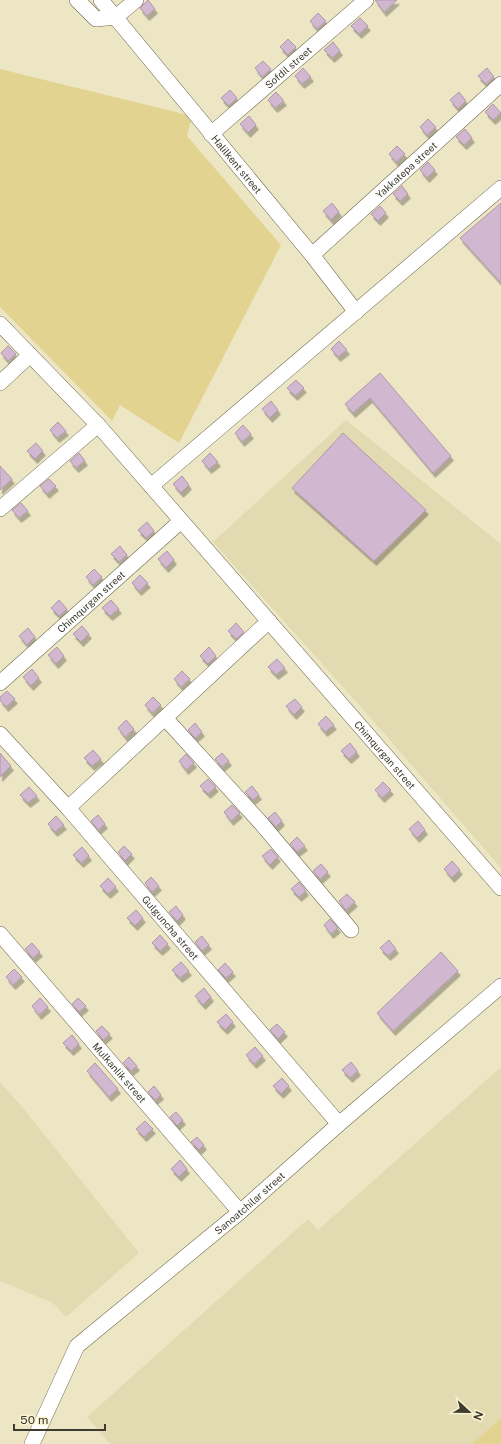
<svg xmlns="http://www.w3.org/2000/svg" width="501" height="1444" font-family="'Public Sans',sans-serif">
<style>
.built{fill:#e2dab1}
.green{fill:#e2d490}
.building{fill:#d1b7cf;stroke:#b097ae;filter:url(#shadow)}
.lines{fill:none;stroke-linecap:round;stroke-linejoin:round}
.minor-casing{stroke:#6d674a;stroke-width:16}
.minor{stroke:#fff;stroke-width:15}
.labels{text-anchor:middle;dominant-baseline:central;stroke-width:3;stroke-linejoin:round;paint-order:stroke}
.street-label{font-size:10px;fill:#3e3c2f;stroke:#f9f3d2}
</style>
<defs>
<filter id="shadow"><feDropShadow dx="2.5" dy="4.5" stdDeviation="0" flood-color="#0004"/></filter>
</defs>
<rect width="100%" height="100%" fill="#ece6c5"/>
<path class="built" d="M346 420 501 544V868L368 715 213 542Z
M501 1067V1418L487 1431 472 1444H110L87 1417 308 1219 318 1230Z
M0 1082 23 1108 139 1253 66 1317 53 1303 0 1281Z"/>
<path class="green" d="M0 69 192 116 187 136 281 245 179 443 120 405 112 421 0 307Z
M501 1418V1444H472Z"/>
<path class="building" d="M148 0 155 9 147 16 140 8Z
M375 0H397L384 12Z
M318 13 326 21 317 29 310 21Z
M360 18 368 26 359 34 351 26Z
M288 39 296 47 288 55 280 47Z
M333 42 340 51 332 58 324 50Z
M263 61 271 69 262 77 255 68Z
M303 68 311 77 302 84 295 76Z
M487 68 494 77 486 84 478 76Z
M230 90 237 98 229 106 221 98Z
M276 92 284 101 275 108 268 100Z
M459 92 466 101 458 109 450 100Z
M493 104 501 113 493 120 485 112Z
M249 116 256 125 248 133 240 124Z
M428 119 436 127 427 135 420 127Z
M465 129 472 138 464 145 456 137Z
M397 146 405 154 396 162 389 154Z
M428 162 435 170 427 178 420 170Z
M402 186 408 194 400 201 393 194Z
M332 203 339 212 331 220 323 211Z
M501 203V283L460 238Z
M380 206 386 213 378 221 371 214Z
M339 341 347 350 338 357 331 349Z
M8 346 16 354 8 361 1 353Z
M380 373 451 456 433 473 370 398 353 413 345 404Z
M296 380 304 388 295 396 287 388Z
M271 401 278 410 270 418 262 409Z
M58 422 66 431 57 438 50 430Z
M243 425 251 434 242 442 235 433Z
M343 433 426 510 374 561 292 488Z
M36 443 43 451 35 459 27 451Z
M79 453 85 461 76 468 70 461Z
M210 453 218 462 209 469 202 461Z
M0 466 12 479 0 490Z
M182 476 189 485 181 493 173 484Z
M49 479 56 486 47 494 40 486Z
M21 503 28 511 19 518 12 510Z
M147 522 154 531 146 538 138 530Z
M120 546 127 555 119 562 111 554Z
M167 551 174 560 166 568 158 559Z
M94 569 102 577 93 585 86 577Z
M140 575 148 583 139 591 132 583Z
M59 600 67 609 59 616 51 608Z
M111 600 119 609 110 616 102 608Z
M236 623 244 632 236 639 228 631Z
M82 626 89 634 81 642 73 634Z
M28 628 35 637 27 645 19 636Z
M57 647 64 656 56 664 48 655Z
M209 647 216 656 208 664 200 656Z
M277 659 285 668 276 675 268 667Z
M32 669 39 678 31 686 23 677Z
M182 671 190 679 181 687 174 679Z
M7 691 15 699 6 707 0 700V697Z
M153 697 161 705 152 713 145 705Z
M295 699 302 707 294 715 286 706Z
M326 716 334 725 325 732 318 724Z
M126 720 134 729 125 737 118 728Z
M195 723 202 732 195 738 188 730Z
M350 743 357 752 349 759 341 751Z
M93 750 101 759 92 766 84 758Z
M0 753 11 766 0 777Z
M222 753 229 761 222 767 215 759Z
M186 754 194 763 186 770 179 761Z
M208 779 216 787 208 794 200 786Z
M383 782 391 790 382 798 375 790Z
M252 786 259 795 253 800 245 792Z
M29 787 37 796 28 803 20 795Z
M232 805 240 813 231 821 224 812Z
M275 812 282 821 276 827 268 818Z
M98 815 105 824 98 830 91 821Z
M56 816 64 825 55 832 48 824Z
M418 821 425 830 417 838 409 829Z
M297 837 305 846 297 852 290 844Z
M124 846 132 854 125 861 118 852Z
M82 847 89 856 81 863 73 855Z
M271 849 278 857 270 865 262 856Z
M452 861 460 870 452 878 444 869Z
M321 864 328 872 320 879 313 871Z
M151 877 159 886 152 892 145 883Z
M108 878 116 887 108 894 100 886Z
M299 882 306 891 299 897 291 889Z
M347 894 355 902 346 910 339 901Z
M176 906 183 915 177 921 169 912Z
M136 910 143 918 135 926 127 918Z
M330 919 338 928 331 934 324 925Z
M160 935 168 944 160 951 152 943Z
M202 936 209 945 202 951 195 942Z
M389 940 396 949 388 956 380 948Z
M32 943 40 952 33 958 25 949Z
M441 952 458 971 393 1031 377 1013Z
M181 962 189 971 180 978 172 970Z
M225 963 233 972 226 978 218 970Z
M14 969 22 977 13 985 6 977Z
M204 988 211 997 203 1005 195 996Z
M40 998 48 1007 39 1015 32 1006Z
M78 998 86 1006 79 1012 72 1004Z
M226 1014 233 1022 225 1030 217 1022Z
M277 1024 285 1032 278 1039 270 1030Z
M102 1026 110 1034 103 1040 96 1031Z
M72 1035 79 1044 71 1051 63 1043Z
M255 1047 263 1056 254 1064 246 1055Z
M129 1057 137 1066 131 1071 123 1063Z
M351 1062 358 1071 350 1078 342 1070Z
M95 1063 118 1089 109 1097 87 1071Z
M282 1078 289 1086 281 1094 273 1086Z
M154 1086 161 1095 155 1100 148 1092Z
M176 1112 183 1120 177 1126 170 1117Z
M145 1121 153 1129 144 1137 136 1129Z
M197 1137 204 1145 199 1150 191 1142Z
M180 1160 187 1169 179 1177 171 1169Z"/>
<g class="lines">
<defs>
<g id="minor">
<path d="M77 0 96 19 116 17 136 0"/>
<path id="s1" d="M101 0 312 255 356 312"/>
<path id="s2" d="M211 134 366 0"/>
<path id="s3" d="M312 255 501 84"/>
<path id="s4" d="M0 324 98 425 501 888"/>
<path d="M0 383 30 355"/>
<path d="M151 486 501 188"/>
<path d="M0 509 98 425"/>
<path id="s5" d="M0 683 181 521"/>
<path d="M165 718 260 822 351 930"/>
<path id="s6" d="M0 734 68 808 339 1124"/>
<path d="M68 808 269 621"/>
<path id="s7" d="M0 934 240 1212"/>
<path id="s8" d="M32 1444 77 1346 240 1212 339 1124 501 986"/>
</g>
</defs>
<use href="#minor" class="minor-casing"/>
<use href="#minor" class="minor"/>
</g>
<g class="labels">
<g class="street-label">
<text stroke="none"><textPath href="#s2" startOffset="102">Sofdil street</textPath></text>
<text stroke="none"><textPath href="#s1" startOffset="213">Halilkent street</textPath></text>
<text stroke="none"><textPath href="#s3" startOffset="127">Yakkatepa street</textPath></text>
<text stroke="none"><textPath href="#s5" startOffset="122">Chimqurgan street</textPath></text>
<text stroke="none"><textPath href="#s4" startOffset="578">Chimqurgan street</textPath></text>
<text stroke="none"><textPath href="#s6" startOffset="258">Gulguncha street</textPath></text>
<text stroke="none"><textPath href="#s7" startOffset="183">Mulkanlik street</textPath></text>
<text stroke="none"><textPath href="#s8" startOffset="332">Sanoatchilar street</textPath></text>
</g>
</g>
<g transform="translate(469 1412) rotate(112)" stroke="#f9f3d2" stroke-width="3" paint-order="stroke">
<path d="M0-3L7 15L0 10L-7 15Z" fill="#3e3c2f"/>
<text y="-6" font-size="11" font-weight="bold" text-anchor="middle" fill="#3e3c2f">N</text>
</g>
<path d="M14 1424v6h91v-6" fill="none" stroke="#3e3c2f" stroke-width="2"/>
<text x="20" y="1424" font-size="12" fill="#3e3c2f" stroke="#f9f3d2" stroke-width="3" paint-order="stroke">50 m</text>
</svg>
